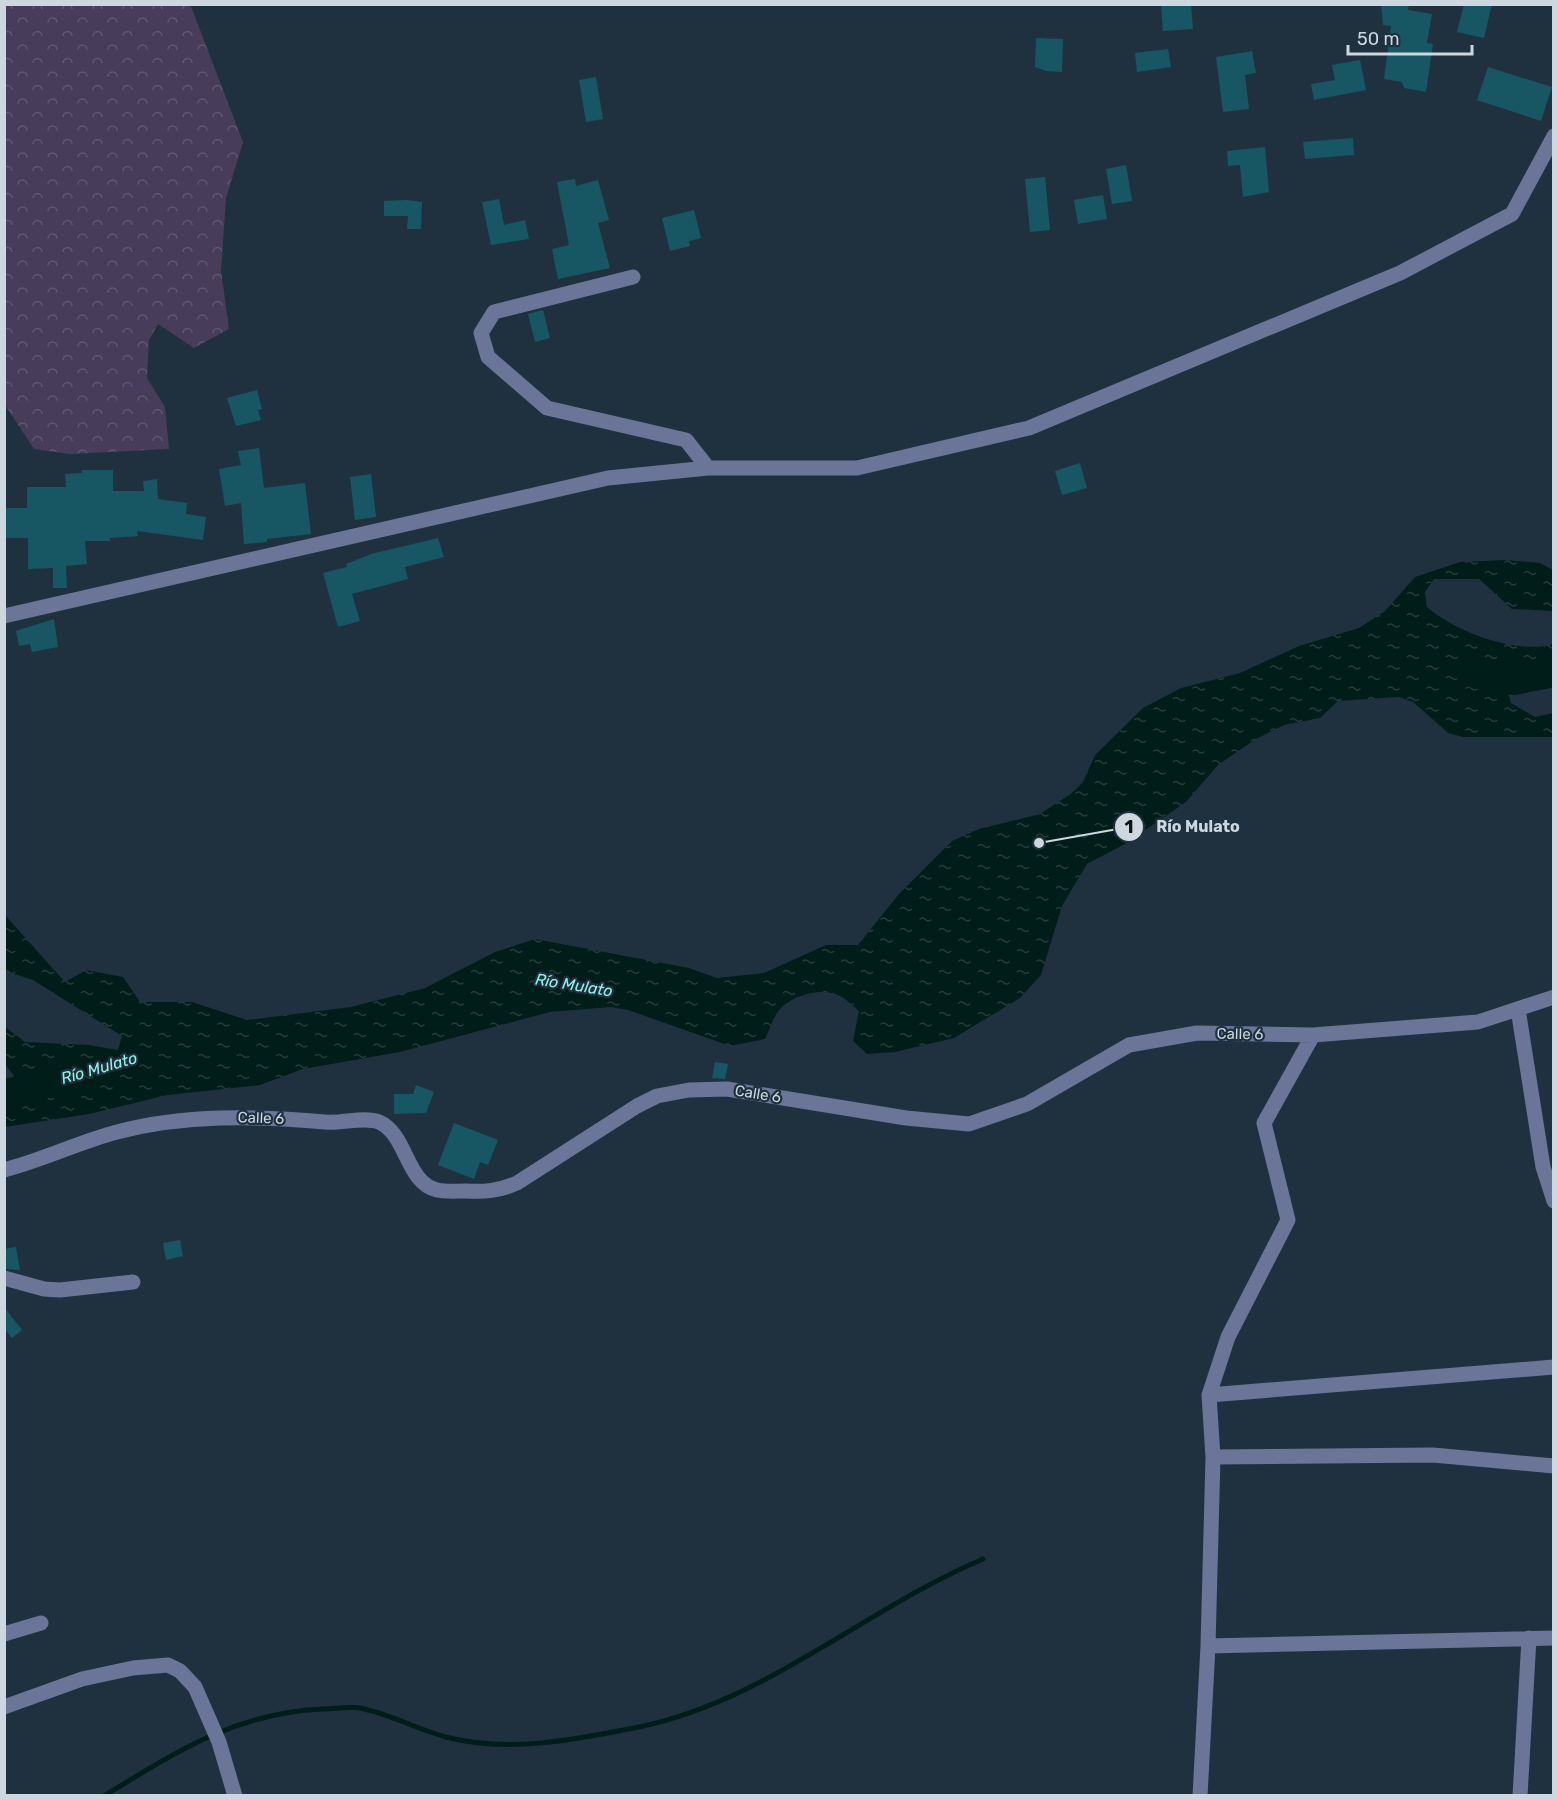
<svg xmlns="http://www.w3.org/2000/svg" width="1558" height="1800" font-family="Rubik,sans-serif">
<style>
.forest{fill:url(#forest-crowns)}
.water{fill:url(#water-ripples)}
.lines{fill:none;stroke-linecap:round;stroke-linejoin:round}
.stream{stroke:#001d1a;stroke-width:5}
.river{stroke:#001d1a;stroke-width:30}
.building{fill:#175764}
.minor{stroke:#6b7598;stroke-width:15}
.labels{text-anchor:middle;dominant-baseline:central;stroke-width:4.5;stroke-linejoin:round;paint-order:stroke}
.street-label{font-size:15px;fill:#ccd7e0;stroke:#1f313f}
.water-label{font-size:16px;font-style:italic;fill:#91f3e5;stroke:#1f313f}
.leader{fill:none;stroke:#ccd7e0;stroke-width:2}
.callout-dot{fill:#ccd7e0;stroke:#1f313f;stroke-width:2}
.mark-label{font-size:18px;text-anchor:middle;font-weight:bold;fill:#111}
.callout-label{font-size:16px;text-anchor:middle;font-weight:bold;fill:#ccd7e0;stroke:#1f313f;stroke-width:4.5;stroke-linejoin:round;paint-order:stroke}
</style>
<defs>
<pattern id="forest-crowns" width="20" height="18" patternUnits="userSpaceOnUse" patternTransform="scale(1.5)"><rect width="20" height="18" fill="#473c59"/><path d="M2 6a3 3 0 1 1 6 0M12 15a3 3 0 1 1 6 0" fill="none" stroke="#605771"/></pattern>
<pattern id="water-ripples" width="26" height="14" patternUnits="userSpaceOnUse" patternTransform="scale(1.5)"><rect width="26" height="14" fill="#001d1a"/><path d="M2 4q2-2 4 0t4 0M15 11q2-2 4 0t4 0" fill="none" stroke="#243d3b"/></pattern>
</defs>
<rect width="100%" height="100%" fill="#1f313f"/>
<path class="forest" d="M4 5H189L192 9 243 142 226 198 221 271 229 329 194 348 158 324 149 340 147 378 165 407 169 449 70 454 34 449 5 405Z"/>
<path class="water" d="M1506 560 1540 563 1553 570V611L1512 609 1479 579H1434L1425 592 1427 607C1456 632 1517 655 1553 644V666L1514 675 1507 689 1511 703 1535 717 1553 713V737H1463L1448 733 1413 702 1399 697 1338 701 1320 718 1284 725 1256 739 1218 765 1186 802 1125 844 1087 864 1062 906 1041 975 1020 998 954 1038 895 1052 867 1054 853 1041 859 1011C853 1006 847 1000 840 996 822 986 788 996 777 1013 772 1021 769 1031 765 1039L730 1046 628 1010 611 1007 550 1012 400 1052 303 1069 260 1085 168 1095 89 1114 5 1127V1100L24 1089 5 1064V1027L25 1042 89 1045 118 1050 122 1036 33 980 5 971V915L65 982 86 970 123 977 140 1002H192L247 1020 351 1007 425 988 495 952 535 939 689 968 717 978 764 973 826 945H858L899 894 952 841 979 829 1040 814 1072 793 1083 782 1095 755 1143 708 1181 688 1240 673 1299 646 1359 628 1385 611 1415 577 1460 562Z"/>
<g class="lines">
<path class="stream" d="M104 1796C176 1752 235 1713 322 1709 334 1709 348 1706 360 1708 391 1714 420 1731 450 1738 511 1753 578 1739 639 1727 766 1701 865 1609 983 1559"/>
<path class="river" d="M1471 672 1514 680 1554 672
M4 1095 63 1078"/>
</g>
<path class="building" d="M1161 4H1191L1193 29 1163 31Z
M1381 4H1409L1408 10 1432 14 1427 43 1433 44 1426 92 1404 88 1402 82 1384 79 1391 26 1383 25Z
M1464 4H1492L1484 38 1457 32Z
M1036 38 1063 39 1062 72 1046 71 1035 67Z
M1168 49 1171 67 1137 72 1135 53Z
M1252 51 1256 73 1245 75 1249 109 1223 112 1216 57Z
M1360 60 1366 90 1314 100 1311 84 1335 80 1332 65Z
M1488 67 1552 87 1541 121 1477 100Z
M596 77 603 119 586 122 579 80Z
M1353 138 1354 155 1305 159 1303 142Z
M1265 147 1269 192 1243 197 1240 165 1228 166 1227 151Z
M1126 165 1132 201 1112 204 1106 169Z
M1045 177 1050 230 1030 232 1025 179Z
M575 179 576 186 598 180 609 220 598 223 610 268 558 279 552 249 569 245 557 182Z
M1103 195 1107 219 1078 224 1074 200Z
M499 199 504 225 525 220 529 239 491 245 482 202Z
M407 200 422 202 421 229H407L408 216H384V201Z
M694 210 701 238 689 241 690 246 670 251 662 218Z
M543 310 550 338 535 342 528 314Z
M257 390 262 409 258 410 261 420 236 426 227 398Z
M259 448 264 488 305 483 311 534 267 539V542L244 544 241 503 225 506 219 469 241 465 238 451Z
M1080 463 1087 488 1062 495 1055 471Z
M82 470H113V491H144L143 481 157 479 158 499 187 503 186 514 206 517 203 540 137 531 138 536 110 538V541H85L87 564 66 566 67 588H53V568L28 569V538H4V508H27V487H66L65 474 82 473Z
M371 474 376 517 355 520 350 477Z
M438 538 444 557 405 567 408 579 352 594 360 621 338 627 323 573 347 567 346 564 371 554Z
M54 619 58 647 32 652 30 644 19 646 16 631Z
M715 1062 728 1064 725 1079 712 1078Z
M416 1085 434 1092 426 1113 394 1114V1094H413Z
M454 1123 498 1140 488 1165 480 1162 474 1179 438 1165Z
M180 1240 183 1256 166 1260 163 1243Z
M16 1247 20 1270 5 1269 4 1249Z
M4 1307 22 1330 12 1338 4 1328Z"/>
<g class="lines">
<path class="minor" d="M633 277 494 312 481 333 488 357 547 408 686 440 708 468
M4 616 608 478 708 468H857L1029 428 1400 273 1512 214 1554 136
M1518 1009 1543 1167 1554 1201
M4 1170C43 1160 79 1142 117 1132 185 1114 255 1116 325 1122 341 1124 364 1116 379 1122 407 1134 406 1183 437 1190 446 1192 456 1191 465 1191 485 1192 499 1191 517 1183L637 1106 657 1096 689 1090 727 1089 906 1118 969 1124 1027 1104 1129 1045 1197 1033 1313 1035 1478 1022 1554 997
M4 1278 44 1289 60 1290 133 1282
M1209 1395 1554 1367
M1213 1457 1433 1455 1554 1466
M4 1634 41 1623
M1208 1646 1554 1638
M4 1707 82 1679 133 1668 168 1665 180 1671 195 1687 219 1742 235 1796
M1200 1796 1208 1646 1213 1457 1209 1395 1228 1337 1288 1220 1264 1123 1313 1035
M1520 1796 1529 1638"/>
</g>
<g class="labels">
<g class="street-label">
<text transform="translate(1240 1034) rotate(1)">Calle 6</text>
<text transform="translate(758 1094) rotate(9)">Calle 6</text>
<text transform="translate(261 1118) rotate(2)">Calle 6</text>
</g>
<g class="water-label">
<text transform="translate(574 985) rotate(9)">Río Mulato</text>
<text transform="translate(99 1068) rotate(-16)">Río Mulato</text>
</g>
</g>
<path class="leader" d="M1039 843L1129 827"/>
<g class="callout-dot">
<circle cx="1039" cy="843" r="6"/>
<circle cx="1129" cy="827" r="15"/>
</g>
<g class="mark-label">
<text x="1129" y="833">1</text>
</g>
<g class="callout-label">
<text x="1198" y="832">Río Mulato</text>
</g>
<rect width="1558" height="1800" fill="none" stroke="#ccd7e0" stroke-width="12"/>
<path d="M1348 45v9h124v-9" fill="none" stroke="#ccd7e0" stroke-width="3"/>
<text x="1357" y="45" font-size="18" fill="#ccd7e0" stroke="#1f313f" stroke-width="4.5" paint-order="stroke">50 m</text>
</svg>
